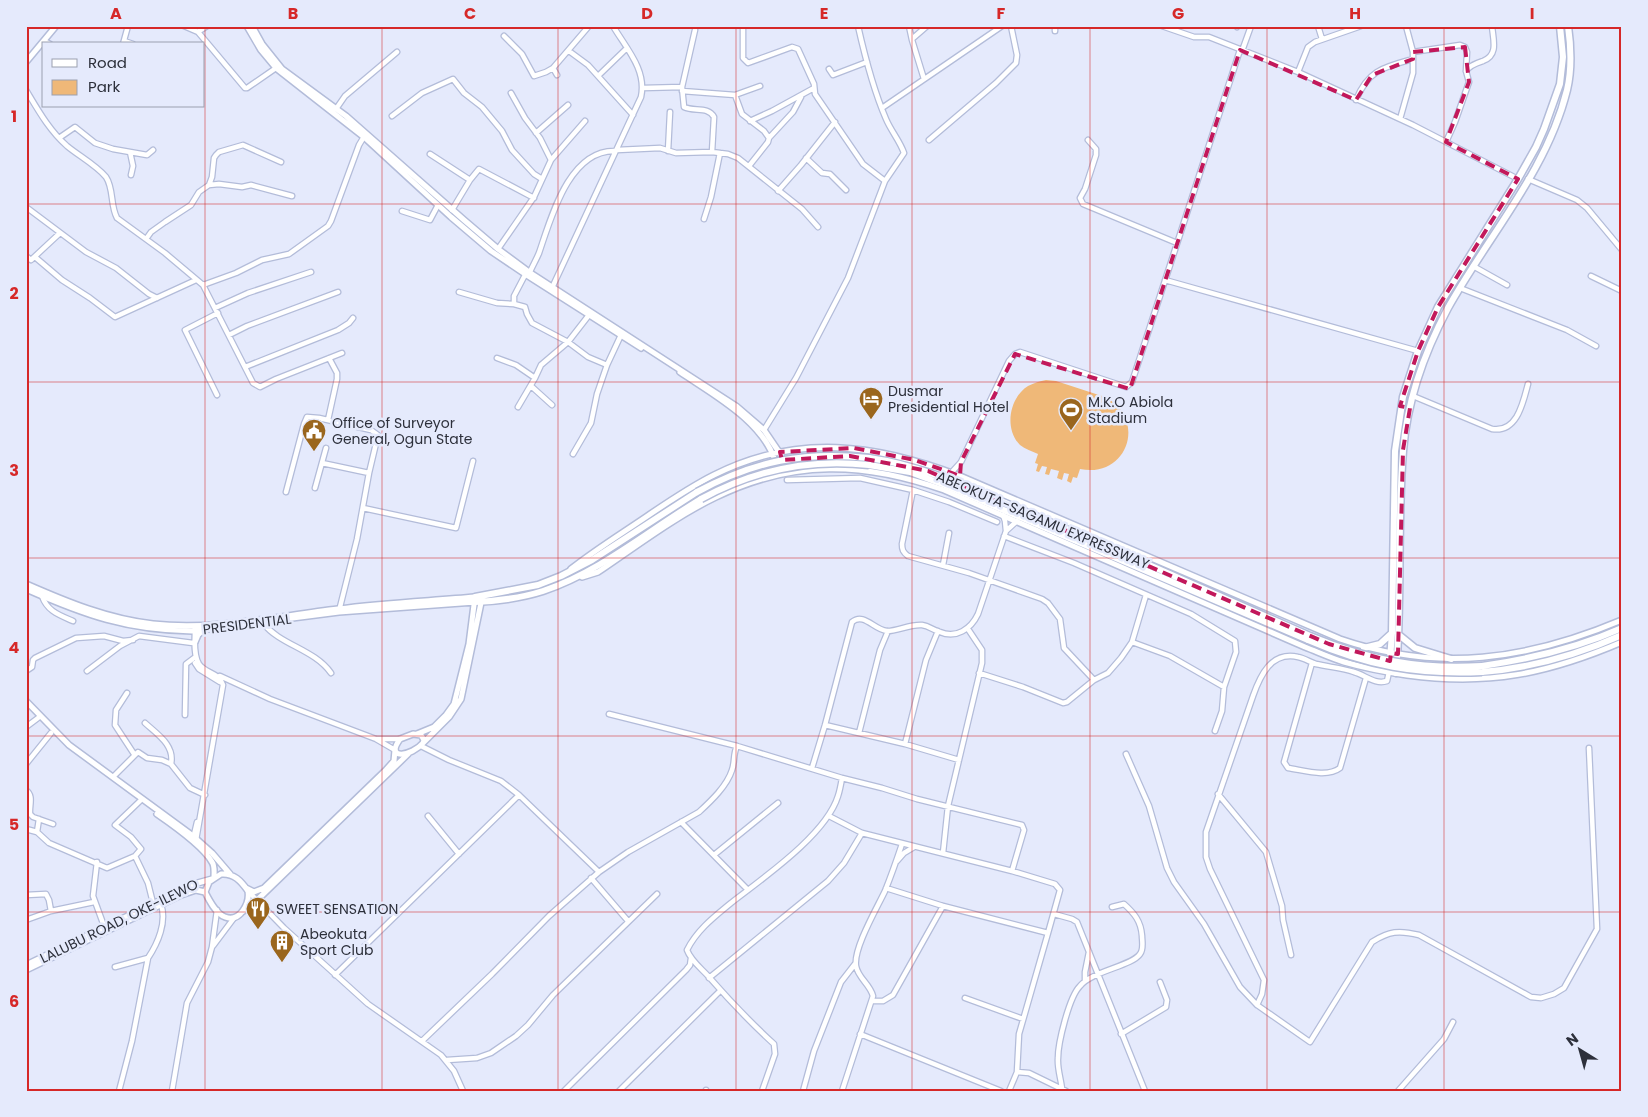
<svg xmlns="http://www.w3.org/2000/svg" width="1648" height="1117" font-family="Poppins,sans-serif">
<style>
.green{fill:#efb878}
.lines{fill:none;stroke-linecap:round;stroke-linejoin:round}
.minor-casing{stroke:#b3bcd9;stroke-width:7}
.major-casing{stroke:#b3bcd9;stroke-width:8}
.highway-casing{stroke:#b3bcd9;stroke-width:9}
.minor{stroke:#fff;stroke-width:4.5}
.major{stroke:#fff;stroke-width:5}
.highway{stroke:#fff;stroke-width:6}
.highway-bridge-casing{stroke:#b3bcd9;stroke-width:9;stroke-linecap:butt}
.highway-bridge{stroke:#fff;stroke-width:6}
.marked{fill:none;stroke:#c2185b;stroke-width:4;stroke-dasharray:10 6;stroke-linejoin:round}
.grid{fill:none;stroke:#d62828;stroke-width:1;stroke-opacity:0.55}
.labels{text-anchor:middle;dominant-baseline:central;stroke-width:5;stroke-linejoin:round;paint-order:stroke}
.poi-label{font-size:14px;fill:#2d303b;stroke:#e5eafc;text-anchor:start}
.street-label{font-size:14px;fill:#2d303b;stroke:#e5eafc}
.neatline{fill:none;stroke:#d62828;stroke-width:2}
.grid-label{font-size:16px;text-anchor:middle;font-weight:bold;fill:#d62828}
</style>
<rect width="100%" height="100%" fill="#e5eafc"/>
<path class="green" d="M1046 380 1056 381 1105 397C1148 419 1127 479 1080 469L1077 478 1073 477 1071 483 1067 481 1069 474 1064 473 1062 480 1057 478 1059 471 1051 469 1049 475 1045 474 1047 467 1042 466 1039 472 1036 471 1038 464 1035 463 1038 454C1032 451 1025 449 1020 445 1004 429 1009 398 1028 386 1034 383 1040 381 1046 380Z"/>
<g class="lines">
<defs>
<path id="minor" d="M184 26 198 32 245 88H247L276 68
M909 26 912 40 924 79
M1055 26V31
M1162 26 1194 37H1209L1298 72 1413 125 1518 179
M1236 26 1237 27
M1318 26 1322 39
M743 27V58L748 63 792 47 798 49 814 84 815 94 863 164 885 181
M198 32 207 26
M504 36 522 54 534 76 546 72 553 68
M912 39 927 26
M44 41 50 44
M124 41 133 44
M123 44 128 26
M569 51 588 65 633 115
M1242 51 1251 26
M1413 52 1460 45 1465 47 1467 52 1466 71 1469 82 1455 122 1446 142
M829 69 833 75 867 62
M1466 71C1470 65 1477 63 1483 61 1499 55 1493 39 1492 26
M1298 72 1308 47 1315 42 1361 26
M557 75 553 68 589 26
M598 76 627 48
M682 87 684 107C694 112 708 106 714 117L712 152
M643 88 682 87 695 30
M26 90C38 110 49 130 67 146 79 156 96 165 106 177 114 189 110 205 117 218L165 253 203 285 253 383 260 387 276 379 342 353
M682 91 735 95 760 86
M511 93 525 118 540 138 551 160
M735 95 742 114 764 131 769 138 768 142 749 166
M1356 100C1368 70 1384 67 1413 59
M882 108 1002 26
M336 109 345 96 397 52
M392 116 422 93 453 79 464 93 482 107 502 131 512 150 534 174 542 179
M1400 119 1413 73V52L1406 26
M750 121 772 111 814 88
M536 133 568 105
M59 138 75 127 95 143 113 149 147 155 153 150
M769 138 793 112 801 97
M929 140 996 83 1016 63 1017 55 1011 26
M1088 140 1096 149V155L1085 189 1080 198 1083 204 1177 243
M617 150 660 148 676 153 712 152 728 154 738 158 802 209 818 227
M668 151 670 112
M130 152 133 166 131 175
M430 154 470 180
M806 158 822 173 830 174 846 190
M1528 179 1577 200 1587 208 1622 250
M209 185 212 177 214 158 216 155 219 152 243 145 281 162
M778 191 801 165 835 122
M26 207 86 252 116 268 149 294 157 298
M452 210 470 180 479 169 534 198
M402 211 430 220 438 205
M704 219 711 197 720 153
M146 239 151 232 165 222 191 205 199 192 209 185 219 184 242 187 251 185 292 196
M498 249 534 197 551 160 585 121
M26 256 31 260 60 233
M35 257 62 280 90 298 115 317 196 280
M1473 266 1507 285
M529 274C532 267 536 260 539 253 551 218 569 149 616 151
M525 275 514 296V304L525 307 527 314 532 323 568 342 588 357 607 365
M1591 276 1622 291
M1165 280 1418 351
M203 285 236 273 262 260 289 254 328 226 331 221 359 145 365 135
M1460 288 1567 330 1596 346
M551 290 641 97C647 70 626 48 613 26
M459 292 497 303 514 304
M215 308 248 293 311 272
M229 335 247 326 338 292
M497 358 516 365 535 378 541 365 568 342 589 315
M245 367 338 330 349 323 353 318
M531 386 552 405
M217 395 185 330 218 313
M1413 396 1492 429C1517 433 1523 403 1528 384
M518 407 535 378
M328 420 337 379V373L329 358
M764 430 796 378 848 278 885 181 904 153C900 141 891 131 886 119 873 89 865 57 858 26
M573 454 591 423 597 394 607 365 621 335
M322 463 369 473
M951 473 961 462 1009 361 1015 354 1020 352 1126 387 1132 382 1240 50
M787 480 860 478 913 490 949 502 997 522
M315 488 326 448
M913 490 902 544C902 550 903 552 908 556L969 573 1042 599 1048 603 1060 619 1064 648 1094 680
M286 492 304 424 307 417 319 418 371 430 378 435 369 473 357 539 339 611
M363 508 456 528 473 461
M1006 531 1017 521
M1004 536 1074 563 1191 614 1235 641 1236 652 1224 687 1222 711 1215 731
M943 565 949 533
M42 596C47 611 59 615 73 621
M263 623C280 645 314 649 331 673
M195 628C195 638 193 655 199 664 206 674 219 672 223 685L196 840
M1132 642 1170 656 1224 687
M195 663 199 669 220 682
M1312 663 1284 762 1288 768C1303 770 1327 778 1340 768L1366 678
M26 671 32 667 33 660 35 658 76 638 104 636 123 641 133 640
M87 671 120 646 139 636 193 643
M1389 672 1387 681C1375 685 1365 675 1354 672 1342 668 1329 667 1316 664 1310 662 1304 658 1298 657 1271 651 1260 676 1253 696L1206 832V857L1210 869 1264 980 1262 994 1257 1005 1310 1042 1372 942C1389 931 1399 930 1419 935L1531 997 1541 998 1554 994 1564 988 1597 929 1589 748
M979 673 1023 687 1063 703 1067 702 1094 680 1108 673 1121 658 1132 642 1146 595
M220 676 270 699 376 739 395 750
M127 693 116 710 115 725 134 754
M609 714 737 746
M185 715 186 664 194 658
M145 723C157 734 175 745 171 764
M825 725 905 744 959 760
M26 727 38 718
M859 733 880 650 888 631
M377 739H400
M905 744 926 660 938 631
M421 746 449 760 501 781 519 795 599 872
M1126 754 1149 806 1167 868 1174 882 1204 924 1240 987 1257 1005
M26 764 51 733
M812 768 825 725 852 622C864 612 874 630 887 631 898 631 910 624 922 625 929 626 933 630 940 632 956 639 971 629 978 614L1006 531 1005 521 1003 515
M113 777 138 752 147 758 162 760 171 764 190 788 205 795
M26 790C34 796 29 805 30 814L33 817 53 824
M1218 794 1266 852 1282 906 1283 920 1291 955
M428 816 459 854
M829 816 862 833 1012 871 1055 884 1060 890 1048 933 943 906 886 888
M681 822 748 890
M26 829 37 832 49 843 107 868 135 856 141 849 131 837 115 825 140 801
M37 832 39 819
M193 839 197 822
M943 853 948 806 982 663V650L968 629
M714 855 778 803
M135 856 148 883 153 903
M897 861 904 853 914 847
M97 862 93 896 104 926
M591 878 628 921
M248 891 284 928 368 1004 441 1055 454 1071 463 1091
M26 895 46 894 49 900 51 911
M1054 914 1072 919 1077 922 1145 1091
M26 920 51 911 94 902
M213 946 234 918
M115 967 148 958
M335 975 519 795
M709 978 828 881 844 863 862 833
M1085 981V972L1089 952
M965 998 1023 1019
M872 1001H883L893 995 943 906
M860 1034 1001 1091
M1121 1034 1166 1007 1167 1000 1160 982
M422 1041 492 974 549 916 599 872 628 852 699 812C711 801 727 786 732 770 735 762 733 754 737 746L842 778 882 788 917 799 1022 825 1024 830 1012 871
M447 1060 477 1058 491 1053 516 1036 528 1025 553 995 657 894
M1017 1072 1029 1073 1066 1091
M1062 1089C1061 1079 1057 1068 1058 1058 1058 1043 1069 997 1080 986 1092 971 1132 966 1140 954 1144 949 1142 941 1142 936 1141 921 1134 913 1124 904L1112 907
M119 1091 132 1041 148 958C158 943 167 922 161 904
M172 1091 187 1003 208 962 212 947 217 910
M564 1091 686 970 690 965 691 958
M619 1091 720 991
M706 1091V1090
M762 1091 775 1054 774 1044C751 1023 730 1001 709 977 701 968 691 961 687 950 697 930 714 917 731 903 763 878 826 835 838 796 840 790 841 784 842 778
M803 1091 814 1051 841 982 855 964
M842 1091 873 996C870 984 858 978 856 966 853 949 877 908 885 891 891 876 897 859 902 844
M1009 1091 1017 1072 1019 1034 1048 933
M1398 1091 1444 1039 1453 1022"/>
<path id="major" d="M247 26 261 50 276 68 364 137 451 217 491 251 528 276 641 348
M252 26 262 44 282 69 346 116 464 220 498 249 529 272 736 406 764 430 781 455
M26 62 56 26
M680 372C714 395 765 422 776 464
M571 569C595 550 621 534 646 517 668 502 690 487 714 475 797 433 876 444 960 476L1340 639C1439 673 1527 660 1622 620
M582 577 598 572C635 547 676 516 716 497 794 459 864 462 944 490L1305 647C1318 652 1331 658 1344 662 1365 668 1386 672 1407 675 1488 686 1547 674 1622 642
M26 584C67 602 108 619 153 624 215 631 277 616 338 609 384 603 430 601 475 597L469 644 454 704 446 715 434 727 417 734
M26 589C85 615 127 630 192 631L339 612 475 602
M195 642 198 635 204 629
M26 701 69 745 193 836 212 853 230 874
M413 734 421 735 424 740 423 743C412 756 384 761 400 739Z
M423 743 449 717 461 699 482 598
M157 814C173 825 203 846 212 862 215 866 214 872 214 878
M221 874C234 873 241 881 248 891 250 903 240 923 225 917 216 914 209 900 205 892L209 882Z
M246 888 254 892 264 888 386 770 394 761 395 750
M252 906 257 905 266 909
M242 912 251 906 408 754
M26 965 194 884 212 879
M26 970 181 895 196 890 205 892"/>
<path id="highway" d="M869 458C928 466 982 494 1036 516 1128 555 1219 596 1310 636
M869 465 910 472 945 485 1308 640
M475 597 538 585 561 576 592 560 697 492
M475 602C497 601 521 598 543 591 600 572 649 530 701 499
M1399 635 1415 648 1451 659
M1364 648 1380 644 1392 633
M1482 666C1531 659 1577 648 1622 628
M1389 672 1392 633 1395 451 1403 397 1418 351 1438 307 1518 179 1536 147 1544 129 1560 84 1563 57 1560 26
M1482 672C1531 668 1577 655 1622 635
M1396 673C1402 599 1397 524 1403 451 1407 401 1425 351 1448 308 1488 236 1547 171 1567 90 1572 69 1571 47 1568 26"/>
</defs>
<use href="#minor" class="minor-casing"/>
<use href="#major" class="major-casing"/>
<use href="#highway" class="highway-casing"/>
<use href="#minor" class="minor"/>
<use href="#major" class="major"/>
<use href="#highway" class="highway"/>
<defs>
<path id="highway-bridge" d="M697 492C754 461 804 451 869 458
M701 499C754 470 808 458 869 465
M1310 636C1368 660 1420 670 1482 666
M1308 640C1368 666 1417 675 1482 672"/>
</defs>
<use href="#highway-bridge" class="highway-bridge-casing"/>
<use href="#highway-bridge" class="highway-bridge"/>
</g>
<path class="marked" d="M1465 47 1469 82 1446 142 1518 179 1438 307 1418 351 1400 406 1410 408 1403 450 1398 654 1391 653 1390 661 1329 644 928 471 850 456 782 460 780 452 854 448 915 460 960 476 961 462 1015 354 1130 389 1240 50 1356 100 1372 75 1413 59V52Z"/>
<path class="grid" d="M205 26V1091M382 26V1091M558 26V1091M736 26V1091M912 26V1091M1090 26V1091M1267 26V1091M1444 26V1091M26 204H1622M26 382H1622M26 558H1622M26 736H1622M26 912H1622"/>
<defs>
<symbol id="hotel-pin" viewBox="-11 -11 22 30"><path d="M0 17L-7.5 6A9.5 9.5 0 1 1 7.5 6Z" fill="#9a661d" stroke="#e5eafc"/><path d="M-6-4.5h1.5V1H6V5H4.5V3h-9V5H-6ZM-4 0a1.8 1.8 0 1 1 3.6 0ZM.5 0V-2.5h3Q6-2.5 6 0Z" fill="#fff"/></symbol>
<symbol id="stadium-pin" viewBox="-11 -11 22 30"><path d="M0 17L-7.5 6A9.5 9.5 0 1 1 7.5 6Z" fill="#9a661d" stroke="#e5eafc"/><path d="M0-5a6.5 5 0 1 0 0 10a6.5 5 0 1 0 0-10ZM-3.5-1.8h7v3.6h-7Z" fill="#fff"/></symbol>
<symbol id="civic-pin" viewBox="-11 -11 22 30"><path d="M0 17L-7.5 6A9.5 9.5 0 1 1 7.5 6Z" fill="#9a661d" stroke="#e5eafc"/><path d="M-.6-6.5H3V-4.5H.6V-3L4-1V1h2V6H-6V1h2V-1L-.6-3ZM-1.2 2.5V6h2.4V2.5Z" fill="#fff"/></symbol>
<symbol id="restaurant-pin" viewBox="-11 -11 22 30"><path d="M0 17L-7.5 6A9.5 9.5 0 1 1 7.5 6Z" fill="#9a661d" stroke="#e5eafc"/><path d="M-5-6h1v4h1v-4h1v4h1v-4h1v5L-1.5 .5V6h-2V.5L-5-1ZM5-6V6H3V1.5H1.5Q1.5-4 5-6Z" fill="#fff"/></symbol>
<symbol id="building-pin" viewBox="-11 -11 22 30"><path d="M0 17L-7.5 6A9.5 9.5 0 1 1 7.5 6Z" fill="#9a661d" stroke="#e5eafc"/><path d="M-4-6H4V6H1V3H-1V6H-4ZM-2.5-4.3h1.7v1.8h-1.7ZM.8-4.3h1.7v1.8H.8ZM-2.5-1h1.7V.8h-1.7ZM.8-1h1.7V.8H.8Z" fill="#fff"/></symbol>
</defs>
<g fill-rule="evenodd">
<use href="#hotel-pin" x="857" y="385" width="28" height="38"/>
<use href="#stadium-pin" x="1057" y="396" width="28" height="38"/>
<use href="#civic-pin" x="300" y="417" width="28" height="38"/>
<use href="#restaurant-pin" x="244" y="895" width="28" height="38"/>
<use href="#building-pin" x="268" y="928" width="28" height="38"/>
</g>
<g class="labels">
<g class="poi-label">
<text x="888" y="391">Dusmar<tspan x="888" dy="16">Presidential Hotel</tspan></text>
<text x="1088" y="402">M.K.O Abiola<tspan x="1088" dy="16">Stadium</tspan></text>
<text x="332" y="423">Office of Surveyor<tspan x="332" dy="16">General, Ogun State</tspan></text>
<text x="276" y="909">SWEET SENSATION</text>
<text x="300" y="934">Abeokuta<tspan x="300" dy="16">Sport Club</tspan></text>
</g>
<g class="street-label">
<text transform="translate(1043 520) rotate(23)">ABEOKUTA-SAGAMU EXPRESSWAY</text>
<text transform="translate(247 624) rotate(-7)">PRESIDENTIAL</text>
<text transform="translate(119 921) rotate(-26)">LALUBU ROAD, OKE-ILEWO</text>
</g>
</g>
<rect width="1648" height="1117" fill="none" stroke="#e5eafc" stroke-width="55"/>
<rect x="42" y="42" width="162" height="65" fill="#e5eafc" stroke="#9ba0af"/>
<rect x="52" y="59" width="25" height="8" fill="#ffffff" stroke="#9ba0af"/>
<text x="88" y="68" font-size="15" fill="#2d303b">Road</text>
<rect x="52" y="80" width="25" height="15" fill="#efb878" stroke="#9ba0af"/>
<text x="88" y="92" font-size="15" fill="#2d303b">Park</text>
<g transform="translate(1580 1050) rotate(323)" stroke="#e5eafc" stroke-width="4" paint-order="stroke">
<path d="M0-4L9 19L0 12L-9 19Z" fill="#2d303b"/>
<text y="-8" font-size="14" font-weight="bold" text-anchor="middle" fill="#2d303b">N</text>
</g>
<rect x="28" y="28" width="1592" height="1062" class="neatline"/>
<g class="grid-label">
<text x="116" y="19">A</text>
<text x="293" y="19">B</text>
<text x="470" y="19">C</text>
<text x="647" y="19">D</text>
<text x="824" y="19">E</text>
<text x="1001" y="19">F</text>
<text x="1178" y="19">G</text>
<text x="1355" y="19">H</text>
<text x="1532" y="19">I</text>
<text x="14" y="122">1</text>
<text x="14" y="299">2</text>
<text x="14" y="476">3</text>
<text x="14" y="653">4</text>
<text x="14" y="830">5</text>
<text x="14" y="1007">6</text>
</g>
</svg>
